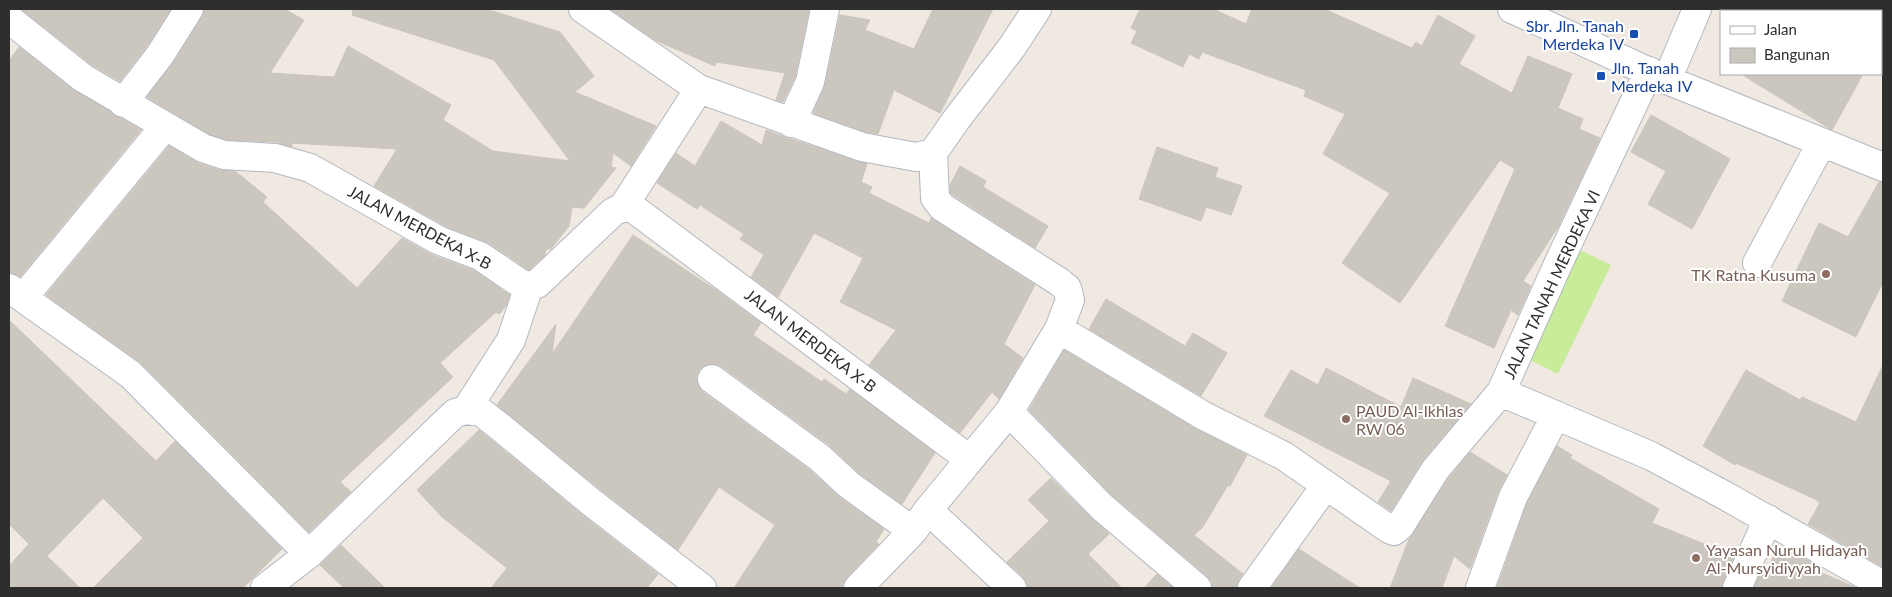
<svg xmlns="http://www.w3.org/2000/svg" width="1892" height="597" font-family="Lato,sans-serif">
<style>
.pitch{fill:#c9ec9a}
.building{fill:#cbc7bf;stroke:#cbc5ba}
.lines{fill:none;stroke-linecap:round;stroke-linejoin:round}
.minor-casing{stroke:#b4b7c1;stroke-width:30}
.minor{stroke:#fff;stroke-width:28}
.transit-dot{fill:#1a4fb4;stroke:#fff;stroke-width:2}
.education-dot{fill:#8d6e63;stroke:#fff;stroke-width:2}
.labels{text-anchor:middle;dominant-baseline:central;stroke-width:4;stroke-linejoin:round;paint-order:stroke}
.transit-label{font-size:16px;fill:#164399;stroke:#fff;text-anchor:end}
.street-label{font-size:16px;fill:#2e2e2e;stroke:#fff}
.education-label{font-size:16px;fill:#785e54;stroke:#fff;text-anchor:start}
</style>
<rect width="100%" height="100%" fill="#efe9e1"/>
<path class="pitch" d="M1580 250 1611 265 1558 374 1526 358Z"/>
<path class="building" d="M21 9H171L147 46 120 81 92 65Z
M204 9H284L304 20 270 73 334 77 348 46 451 105 443 120 493 151 570 161 494 60 352 15 353 9H486L560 32 594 76 575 92 656 126 631 166 613 153 611 167 616 168 584 208 572 207 569 226 551 249H546L545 255 529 270 489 243 445 226 374 186 397 149 292 143V147L276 142 227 140 209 134 147 97 173 63 202 17Z
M610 9H798L809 10 795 77 783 102 776 100 785 73 716 62 715 66 657 41Z
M933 9H993L940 113 894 90 878 134 866 132 813 113 825 85 840 15 870 20 865 30 914 49Z
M1140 9H1213L1246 24 1252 9H1324L1412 48 1416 42 1422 46 1438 15 1475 36 1459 64 1512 93 1528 56 1572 74 1558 108 1583 119 1579 129 1600 138 1558 227 1523 281 1531 286 1518 315 1511 310 1494 348 1445 326 1515 169 1500 160 1400 303 1342 263 1390 193 1323 154 1345 114 1304 96 1306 90 1202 52 1199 59 1189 54 1183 67 1131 43 1137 31 1131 28Z
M19 47 75 91 141 130 20 277 9 272V61Z
M1741 74H1863L1832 130Z
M1651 115 1730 159 1692 229 1648 204 1666 171 1631 152Z
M721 121 762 145 766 130 785 137 867 164 861 182 872 187 869 193 929 223 931 218 1035 285 1004 344 1023 358 999 399 992 392 960 433 869 365 896 330 840 302 863 258 814 233 778 297 751 277 764 255 740 239 744 234 700 205 697 209 657 183 676 153 695 166Z
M169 146 198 163 219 170 235 171 267 197 263 202 357 288 402 238 432 255 473 270 510 295 506 306 499 314 496 312 440 363 453 377 340 482 351 492 309 532 141 363 46 295Z
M1157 147 1218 168 1215 177 1242 186 1231 215 1206 207 1201 221 1139 199Z
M960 166 986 181 983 187 1048 226 1035 248 953 195 950 192V185Z
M1879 182H1883V282L1856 337 1782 301 1819 223 1848 237Z
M633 235 716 290 761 323 753 335 822 382 824 379 846 394 850 389 935 453 902 504 859 473 829 445 721 366 714 364 706 365 699 370 696 378 698 385 703 392 810 470 840 498 884 529 876 542 879 544 847 577 843 584V588H734L775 525 719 487 678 550 601 490 497 405 556 324 552 354Z
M1106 299 1185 346 1193 333 1227 353 1201 396 1089 329Z
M9 320 156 461 175 441 282 549 243 588H93L143 538 103 498 47 556 80 588H9V566L29 544 9 524Z
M1064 350 1196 429 1247 455 1230 486 1228 485 1202 528 1194 535 1243 574 1239 579 1237 588H1212V582L1207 576 1113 496 1029 410Z
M1883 365V567L1808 524 1820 503 1815 499 1736 463 1735 465 1703 446 1746 370 1800 400 1802 397 1856 422Z
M1326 368 1401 407 1413 378 1471 404 1423 460 1391 511 1378 502 1391 481 1264 416 1291 370 1318 385Z
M479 430 581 514 658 574 647 588H491L507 568 442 517 417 490Z
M1557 446 1572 455 1570 458 1659 509 1652 523 1734 556 1723 582 1722 588H1497L1527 503Z
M1470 452 1507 475 1498 492 1470 569 1454 556 1442 588H1390L1409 539 1448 479Z
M1051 478 1091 518 1109 534 1088 554 1122 588H1027V583L1023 577 1007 562 1049 521 1028 500Z
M341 545 385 588H344L320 565Z
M1299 549 1360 588H1271Z
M1792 552 1818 566 1817 571 1857 588H1754L1763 567 1768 569 1775 553 1788 559Z
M1157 574 1173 588H1144Z"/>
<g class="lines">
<defs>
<path id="minor" d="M583 9 699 89 862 147 916 157 933 153
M1512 9 1667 80 1883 167
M9 19 83 78 203 148 224 155 275 158 310 168 438 240 480 256 520 283 529 286 537 284 613 212 623 207 634 209 969 459
M1649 71 1559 262 1501 392 1651 456 1724 495 1883 585
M1667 80 1697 9
M123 103 160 55 189 9
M791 123 810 82 825 9
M623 207 699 89
M1757 263 1822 142
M9 288 130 374 309 554
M23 298 165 126
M1059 329 1204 416 1284 456 1389 529 1394 531 1400 526 1435 470 1501 392
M712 379 820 458 849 485 913 531
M466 410 511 340 529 286
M1009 412 1102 507 1197 588
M928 510 1012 588
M265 588 309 554 455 413 466 410 481 412 499 426 591 502 702 588
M858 588 913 531 928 510 1009 412 1059 329 1070 300 1067 288 1058 281 942 207 935 198 933 153 956 120 1012 47 1037 9
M1252 588 1326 485
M1480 588 1513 497 1556 415
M1737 588 1768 519"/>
</defs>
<use href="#minor" class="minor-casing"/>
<use href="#minor" class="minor"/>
</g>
<g class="transit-dot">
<rect x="1629" y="29" width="10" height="10" rx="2.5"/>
<rect x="1596" y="71" width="10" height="10" rx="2.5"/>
</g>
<g class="education-dot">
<circle cx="1826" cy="274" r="5"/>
<circle cx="1346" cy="419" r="5"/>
<circle cx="1696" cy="558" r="5"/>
</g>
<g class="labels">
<g class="transit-label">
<text x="1624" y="25">Sbr. Jln. Tanah<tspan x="1624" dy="18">Merdeka IV</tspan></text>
<text x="1611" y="67" text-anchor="start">Jln. Tanah<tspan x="1611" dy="18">Merdeka IV</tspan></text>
</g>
<g class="street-label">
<text transform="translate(420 227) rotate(28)">JALAN MERDEKA X-B</text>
<text transform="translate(1551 284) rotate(-65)">JALAN TANAH MERDEKA VI</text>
<text transform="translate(811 340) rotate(37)">JALAN MERDEKA X-B</text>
</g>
<g class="education-label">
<text x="1816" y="274" text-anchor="end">TK Ratna Kusuma</text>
<text x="1356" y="410">PAUD Al-Ikhlas<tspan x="1356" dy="18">RW 06</tspan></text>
<text x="1706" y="549">Yayasan Nurul Hidayah<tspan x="1706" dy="18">Al-Mursyidiyyah</tspan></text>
</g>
</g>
<rect width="1892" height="597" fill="none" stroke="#2e2e2e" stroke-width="20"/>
<rect x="1720" y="10" width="162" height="65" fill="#ffffff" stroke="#ababab"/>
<rect x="1730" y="26" width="25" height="8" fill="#ffffff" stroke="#ababab"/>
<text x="1764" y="35" font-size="15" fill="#2e2e2e">Jalan</text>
<rect x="1730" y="48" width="25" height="15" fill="#cbc7bf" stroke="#ababab"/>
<text x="1764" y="60" font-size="15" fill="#2e2e2e">Bangunan</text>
</svg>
